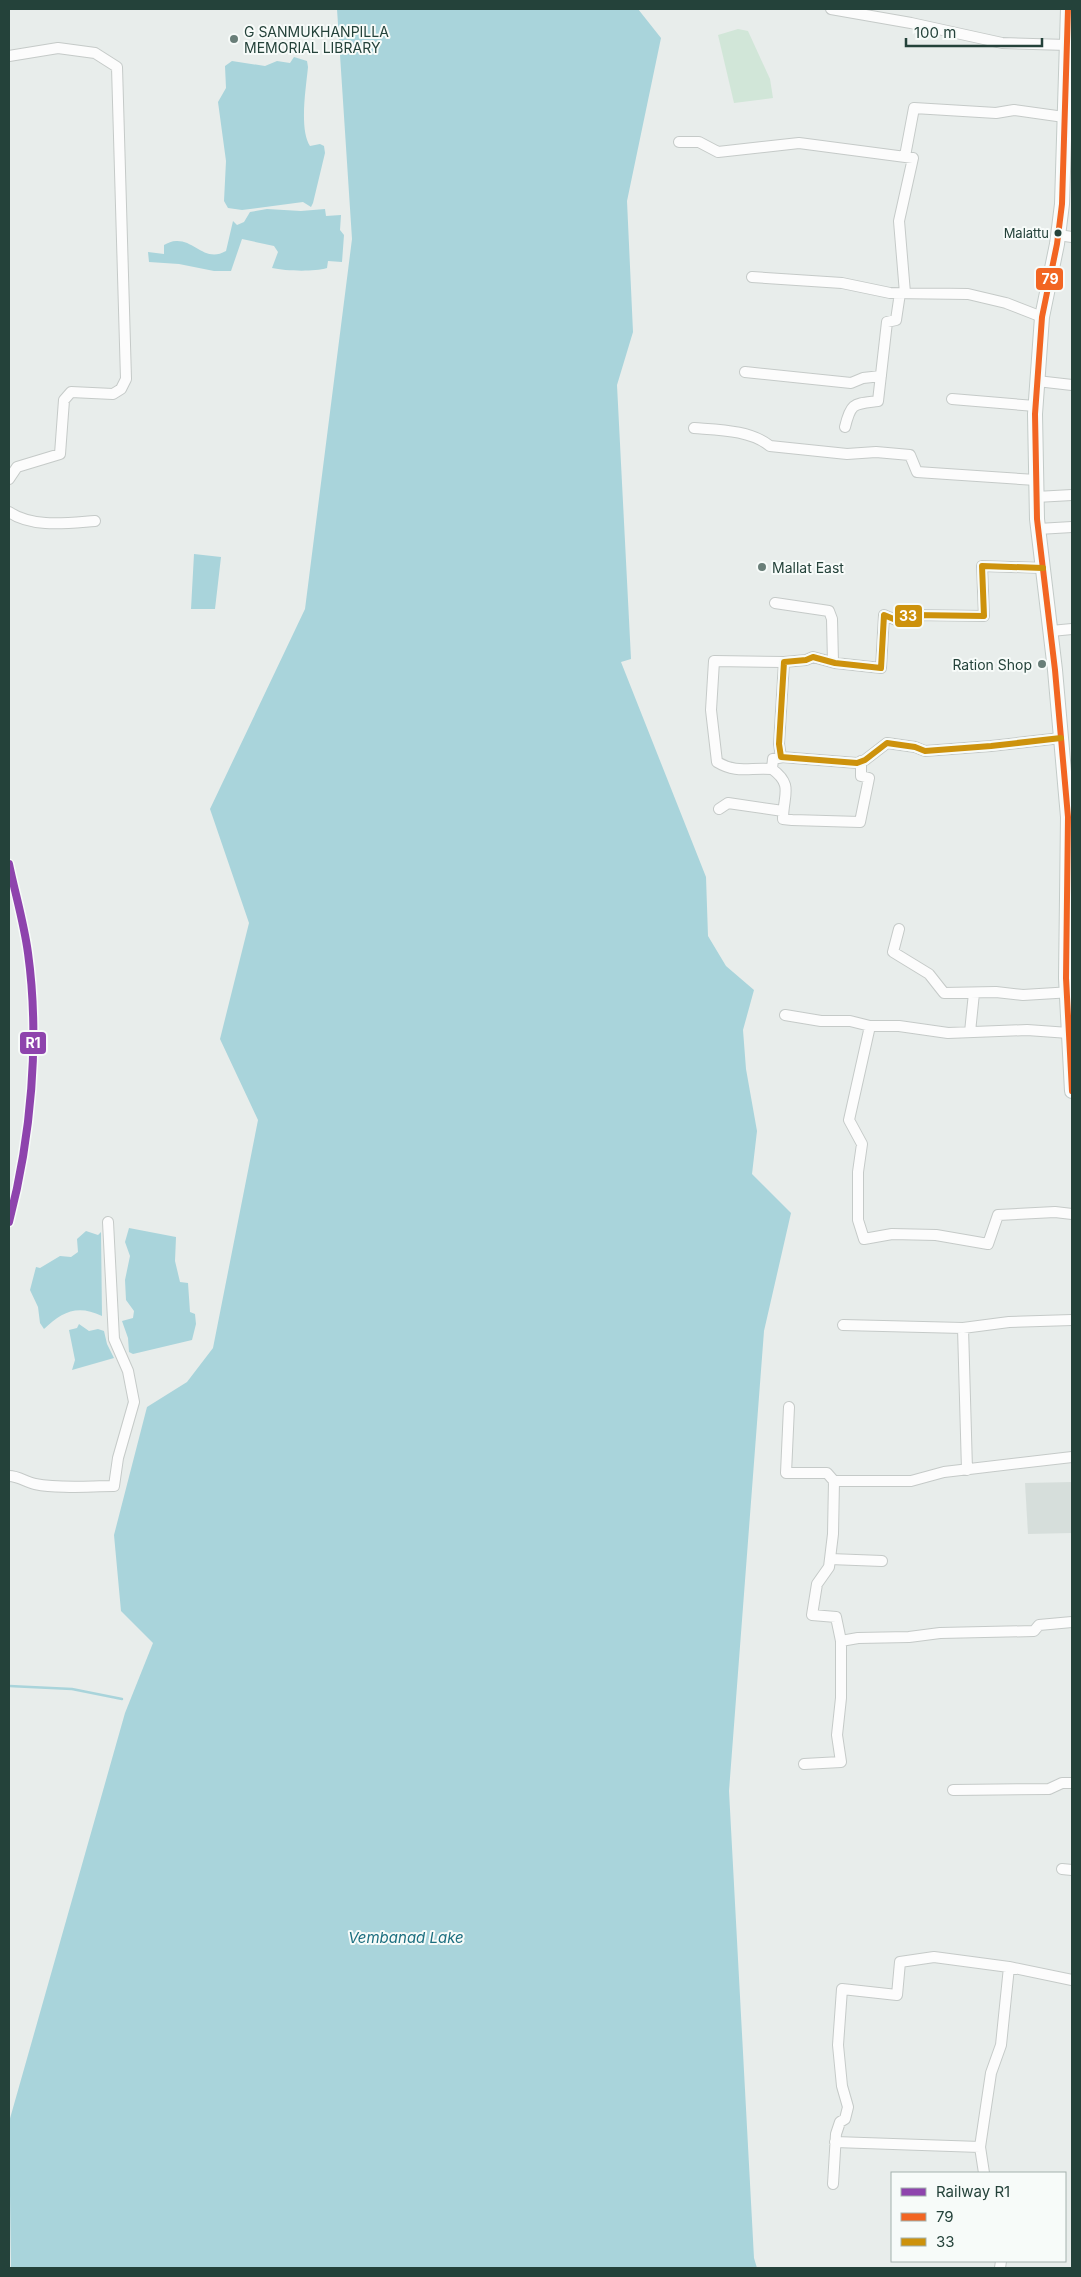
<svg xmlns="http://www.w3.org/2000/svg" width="1081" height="2277" font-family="Inter,sans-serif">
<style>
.built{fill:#d6dedb}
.green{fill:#d1e6d8}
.water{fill:#a9d4db}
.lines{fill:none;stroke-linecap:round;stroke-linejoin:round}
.stream{stroke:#a9d4db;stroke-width:2.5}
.street-casing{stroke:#c5cac8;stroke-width:12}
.secondary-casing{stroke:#c3cbc8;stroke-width:16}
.street{stroke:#fcfcfc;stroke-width:10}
.secondary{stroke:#fcfcfc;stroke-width:14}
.bus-1-casing{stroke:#f7fbf9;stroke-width:10}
.bus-2-casing{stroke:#f7fbf9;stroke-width:10}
.bus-1{stroke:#f26522;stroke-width:6}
.bus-2{stroke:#cd920c;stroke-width:6}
.rail-1-casing{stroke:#f7fbf9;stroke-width:11}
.rail-1{stroke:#8e44ad;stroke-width:8}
.poi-dot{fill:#697e78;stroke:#f7fbf9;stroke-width:2}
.bus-dot{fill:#24423a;stroke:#f7fbf9;stroke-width:2}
.labels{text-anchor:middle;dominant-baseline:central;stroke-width:4;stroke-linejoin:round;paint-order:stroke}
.bus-label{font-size:13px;fill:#24423a;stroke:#f7fbf9;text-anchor:end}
.poi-label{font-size:14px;fill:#24423a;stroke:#f7fbf9;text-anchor:start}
.water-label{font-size:15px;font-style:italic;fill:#1c6f80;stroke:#f7fbf9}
.line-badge{stroke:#f7fbf9;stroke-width:2}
.badge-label{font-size:14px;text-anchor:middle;font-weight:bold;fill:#fff}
</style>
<rect width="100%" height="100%" fill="#e8edeb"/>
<path class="built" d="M1072 1482V1533L1028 1534 1025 1483Z"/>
<path class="green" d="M738 29 748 31 770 79 773 98 734 103 718 35Z"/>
<path class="water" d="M337 9H638L661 38 627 201 633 332 617 385 631 659 621 662 706 877 708 936 726 966 754 990 743 1030 746 1069 757 1131 752 1174 791 1213 764 1331 729 1791 754 2258 757 2268H11L9 2122 125 1713 153 1643 121 1611 114 1535 147 1407 187 1382 213 1348 258 1120 220 1039 249 923 210 809 305 609 352 239Z
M294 57 307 61 308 67C306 88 299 129 310 146L320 144 324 146 325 153 313 203 311 207 303 202 242 210 228 208 224 201 226 161 218 102 226 88 225 66 232 61 265 66 277 61 290 63Z
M267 209 301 211 325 209 326 216 341 215 340 230 344 235 342 262 328 261 327 268C313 272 286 271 272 268L278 252 274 246 242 239 231 271H214L179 264 149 262 148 252 164 254V245C168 243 172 241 176 241 195 240 205 263 226 251L233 221 237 225 244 222 250 212Z
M194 554 221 557 215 609H191Z
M129 1228 176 1237 175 1261 180 1282 188 1283 190 1312 195 1314 196 1324 192 1340 133 1354 129 1352 128 1338 122 1321 133 1318 134 1311 126 1300 125 1280 130 1256 125 1242Z
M86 1231 98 1235 101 1232 102 1316C77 1304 62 1312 44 1329L40 1323 38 1307 30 1290 36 1267 40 1268 60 1256 71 1257 78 1252 77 1239Z
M79 1324 89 1331 98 1329 104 1331 107 1344 114 1358 72 1370 75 1360 69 1330 77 1328Z"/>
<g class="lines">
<path class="stream" d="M9 1686 72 1689 122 1699"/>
<defs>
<path id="street" d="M831 9 911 23 1002 43 1067 45
M9 56 58 48 95 53 117 67 126 379 121 389 113 394 71 392 64 400 60 454 17 467 9 479
M679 142H699L718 152 799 143 913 158 899 221 905 293
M905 156 914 108 996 113 1014 110 1064 117
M1058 235 1072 237
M752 277 842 283 890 293 968 294 1006 303 1042 317
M745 372 851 383 863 378 881 376
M1037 381 1072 385
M952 399 1035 406
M845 427C851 402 854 404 878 401L887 322 896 320 900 293
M694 428C719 430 750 430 770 446L847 454 876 452 910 455 917 472 1036 480
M1036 497 1072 495
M9 512C33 528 67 523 95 521
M1038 529 1072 527
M1043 568 982 566 984 616 913 615 896 620 884 615 881 668 835 663 813 657 806 660 784 662 779 744 781 757 857 763 865 760 887 743 915 747 925 751 991 746 1061 738
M775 603 829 611 832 619 833 662
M1051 631 1072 629
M783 757 773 759 772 769C794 785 783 795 783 819L792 820 860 822 869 778 861 776V761
M772 769C750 767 737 774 717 762L711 710 714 661 784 662
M719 809 728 803 783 811
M899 929 893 952 929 974 944 993 996 992 1023 995 1072 992
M785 1015 821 1021H850L870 1026
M970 1032 974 993
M1069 1033 1027 1030 948 1033 899 1026H870L849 1120 862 1144 858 1172V1220L864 1239 892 1234 936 1235 988 1244 998 1215 1055 1212 1072 1214
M843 1325 963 1328 1009 1322 1072 1320
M963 1328 967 1470
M789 1407 786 1473H827L834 1481
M1072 1457 944 1472 911 1481H834L833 1534 829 1567 817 1584 812 1615 836 1617 841 1641 858 1638 909 1637 940 1633 1034 1631 1039 1625 1072 1622
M9 1476C19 1476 25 1482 35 1484 60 1489 89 1486 114 1486L118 1458 134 1402 128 1371 114 1339 108 1222
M830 1559 882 1561
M804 1764 841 1762 837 1735 841 1698V1641
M953 1790 1049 1789 1062 1783H1072
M1062 1869 1072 1870
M835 2142 980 2147
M984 2173 980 2147 991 2073 1001 2045 1009 1967 1072 1980
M833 2184 836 2134 840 2122 845 2119 848 2107 842 2086 838 2045 842 1989 897 1995 900 1962 934 1957 1009 1967
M1000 2268 1001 2261"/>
<path id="secondary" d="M1068 9 1062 204 1057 244 1042 317 1035 414 1037 519 1055 670 1068 817 1066 978 1072 1091"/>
</defs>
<use href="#street" class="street-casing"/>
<use href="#secondary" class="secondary-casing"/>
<use href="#street" class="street"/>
<use href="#secondary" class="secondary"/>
<defs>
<path id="bus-1" d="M1068 9 1062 204 1057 244 1042 317 1035 414 1037 519 1055 670 1068 817 1066 978 1072 1091"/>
<path id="bus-2" d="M1043 568 982 566 984 616 913 615 896 620 884 615 881 668 835 663 813 657 806 660 784 662 779 744 781 757 857 763 865 760 887 743 915 747 925 751 991 746 1061 738"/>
</defs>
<use href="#bus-1" class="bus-1-casing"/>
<use href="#bus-2" class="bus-2-casing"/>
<use href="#bus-1" class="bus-1"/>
<use href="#bus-2" class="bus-2"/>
<defs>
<path id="rail-1" d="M9 864C15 893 24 923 28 953 40 1040 31 1138 9 1222"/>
</defs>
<use href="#rail-1" class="rail-1-casing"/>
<use href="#rail-1" class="rail-1"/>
</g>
<g class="poi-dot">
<circle cx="234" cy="39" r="5"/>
<circle cx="762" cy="567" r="5"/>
<circle cx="1042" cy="664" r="5"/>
</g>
<circle class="bus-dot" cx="1058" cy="233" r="4.5"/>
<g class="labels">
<g class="bus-label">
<text x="1049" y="233">Malattu</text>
</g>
<g class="poi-label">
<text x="244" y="31">G SANMUKHANPILLA<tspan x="244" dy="16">MEMORIAL LIBRARY</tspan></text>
<text x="772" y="567">Mallat East</text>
<text x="1032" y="664" text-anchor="end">Ration Shop</text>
</g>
<g class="water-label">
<text x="406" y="1937">Vembanad Lake</text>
</g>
</g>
<g class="line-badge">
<rect x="1035" y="267" width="29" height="24" rx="5" fill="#f26522"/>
<rect x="894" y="604" width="29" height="24" rx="5" fill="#cd920c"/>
<rect x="19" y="1031" width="28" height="24" rx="5" fill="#8e44ad"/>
</g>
<g class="badge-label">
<text x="1050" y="284">79</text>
<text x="908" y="621">33</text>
<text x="33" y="1048">R1</text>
</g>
<rect width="1081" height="2277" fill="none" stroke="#24423a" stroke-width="20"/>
<rect x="891" y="2172" width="175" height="90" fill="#f7fbf9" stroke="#a3b1ad"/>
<rect x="901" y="2188" width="25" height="8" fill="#8e44ad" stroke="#a3b1ad"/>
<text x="936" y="2197" font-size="15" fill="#24423a">Railway R1</text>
<rect x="901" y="2213" width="25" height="8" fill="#f26522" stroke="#a3b1ad"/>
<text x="936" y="2222" font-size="15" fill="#24423a">79</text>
<rect x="901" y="2238" width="25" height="8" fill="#cd920c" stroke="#a3b1ad"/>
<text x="936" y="2247" font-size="15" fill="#24423a">33</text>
<path d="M906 38v8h136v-8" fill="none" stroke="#24423a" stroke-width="2.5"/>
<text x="914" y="38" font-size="15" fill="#24423a" stroke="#f7fbf9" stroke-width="4" paint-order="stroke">100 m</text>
</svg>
